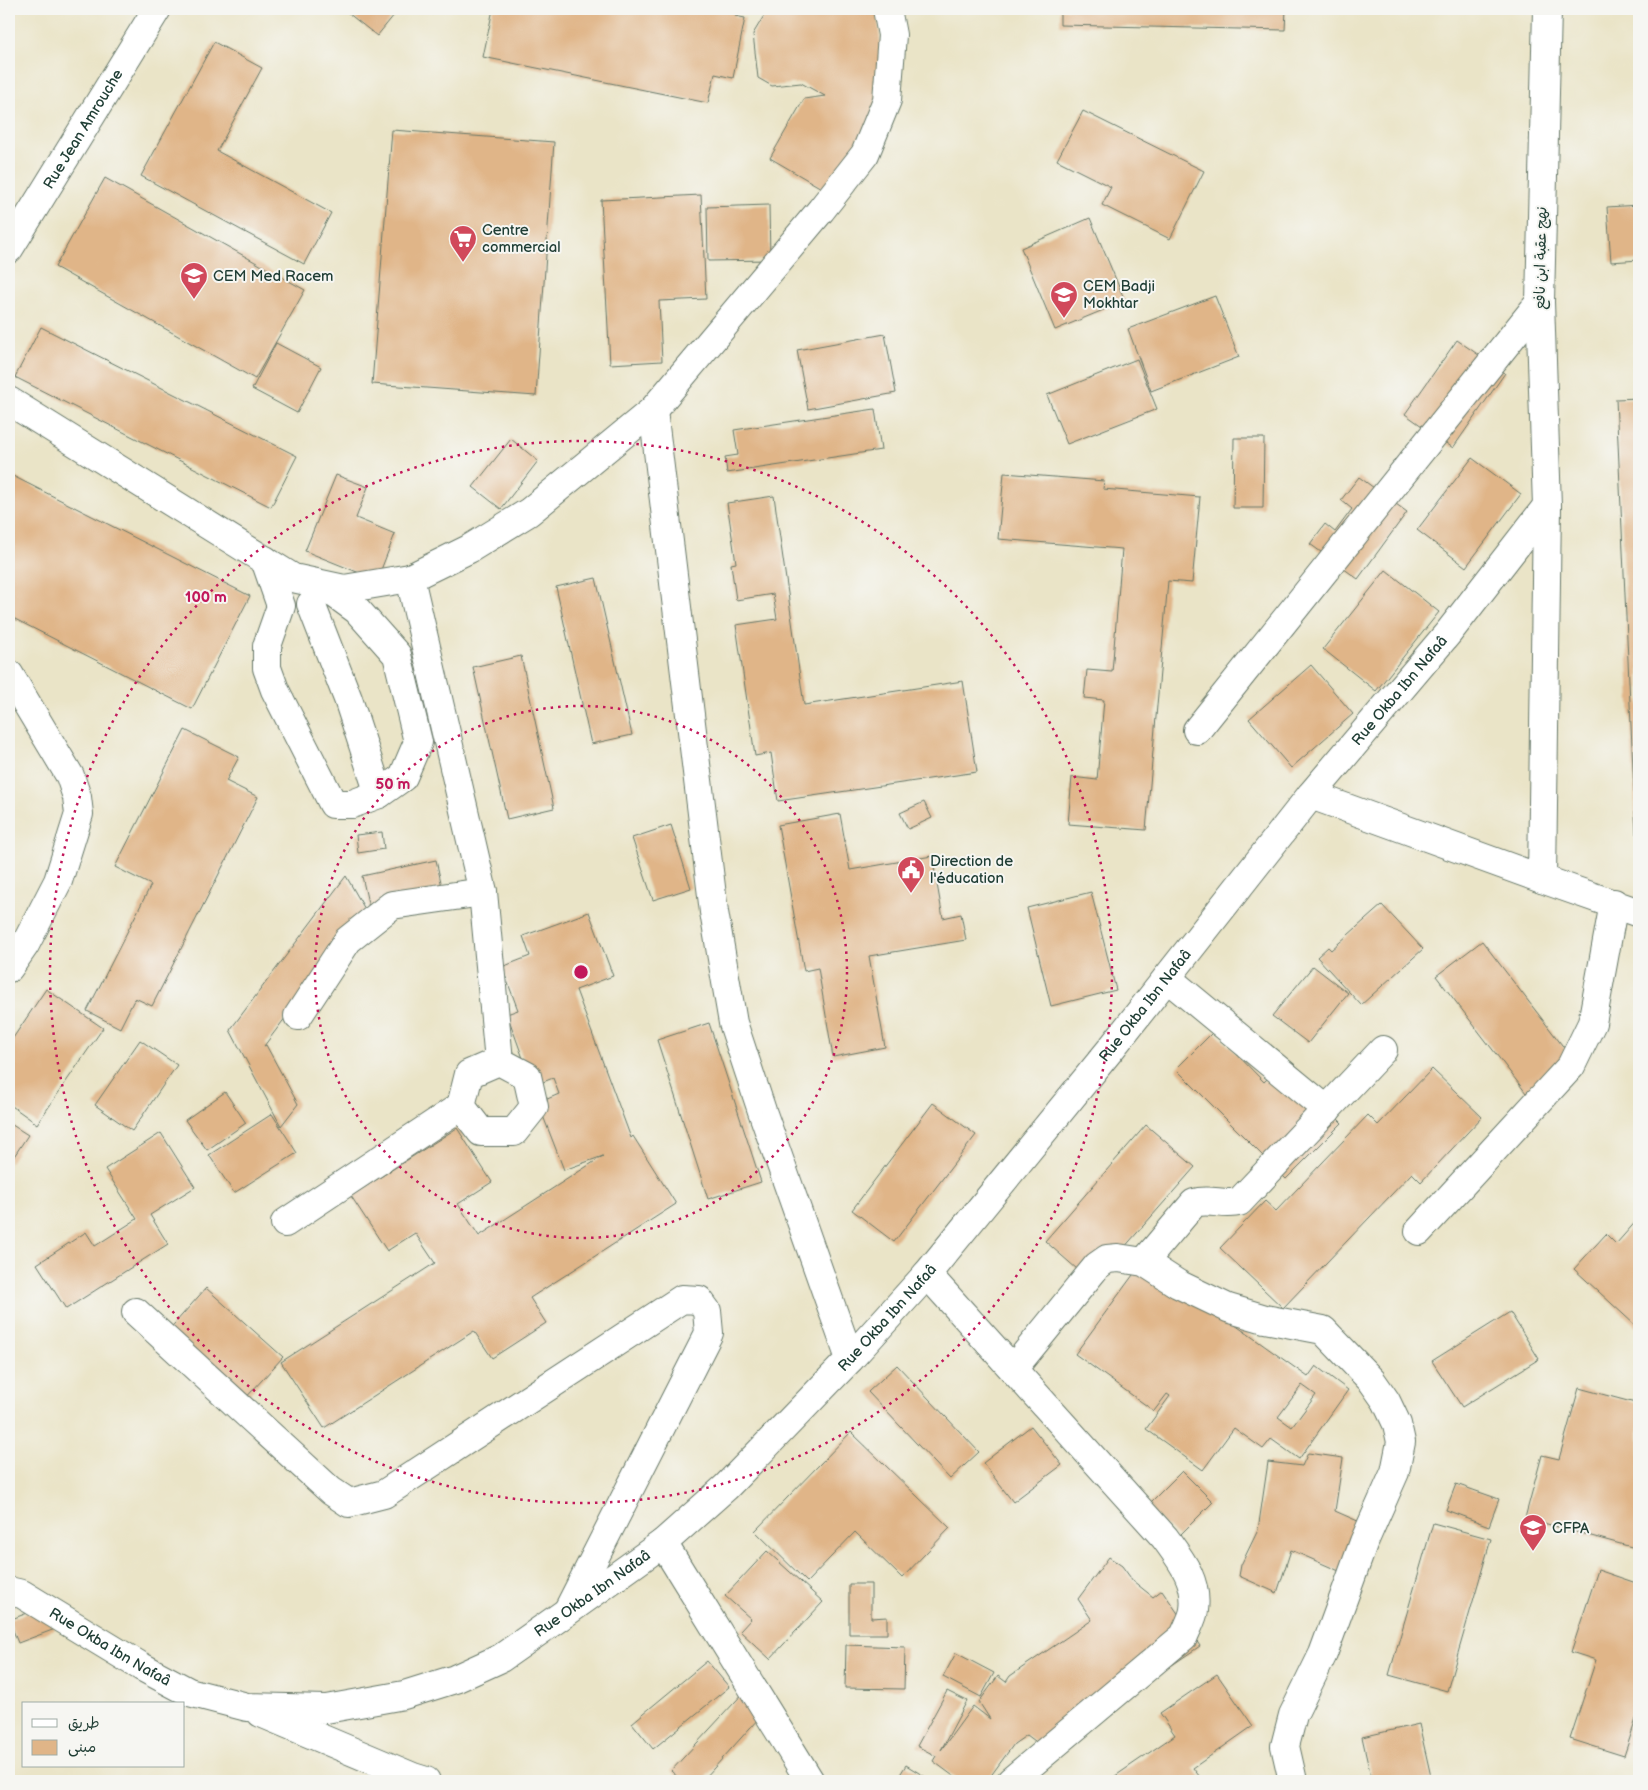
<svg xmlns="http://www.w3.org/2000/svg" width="1648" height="1790" font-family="'Balsamiq Sans','Playpen Sans Arabic',sans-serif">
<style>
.building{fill:#e0b588;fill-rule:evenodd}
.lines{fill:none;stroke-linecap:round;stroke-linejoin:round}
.minor-casing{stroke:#667767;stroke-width:30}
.minor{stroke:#fff;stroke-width:28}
.ring{fill:none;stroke:#c2185b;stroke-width:2.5;stroke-dasharray:2.5 5}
.labels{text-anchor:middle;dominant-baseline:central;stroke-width:4;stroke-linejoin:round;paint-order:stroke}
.street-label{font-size:15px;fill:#1f3d34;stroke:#f6f6f2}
.poi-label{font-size:15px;fill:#1f3d34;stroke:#f6f6f2;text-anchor:start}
.centre{fill:#c2185b;stroke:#f6f6f2;stroke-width:2.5}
.ring-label{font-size:15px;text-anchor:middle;font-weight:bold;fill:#c2185b;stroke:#f6f6f2;stroke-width:4;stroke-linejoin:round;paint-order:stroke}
</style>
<rect width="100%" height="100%" fill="#f6f6f2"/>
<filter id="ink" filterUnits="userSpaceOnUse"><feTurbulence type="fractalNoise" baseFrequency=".02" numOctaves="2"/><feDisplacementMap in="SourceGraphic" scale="10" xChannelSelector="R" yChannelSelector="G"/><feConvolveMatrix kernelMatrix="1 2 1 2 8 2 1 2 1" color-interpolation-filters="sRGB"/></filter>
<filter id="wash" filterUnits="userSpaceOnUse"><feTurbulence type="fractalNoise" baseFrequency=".0096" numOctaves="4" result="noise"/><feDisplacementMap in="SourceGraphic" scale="20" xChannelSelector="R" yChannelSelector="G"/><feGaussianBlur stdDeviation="1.12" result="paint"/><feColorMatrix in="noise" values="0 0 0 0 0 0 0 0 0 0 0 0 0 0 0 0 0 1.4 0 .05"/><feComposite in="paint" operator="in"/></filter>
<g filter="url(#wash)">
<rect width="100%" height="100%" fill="#eae4c7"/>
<g id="blocks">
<path class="building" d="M343 9H399L377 36Z
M493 9H736L735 16 745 18 733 78 715 74 708 103 483 57Z
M768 9H877L884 81 873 122 823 189 770 158 804 99 825 96 801 83 772 86 758 78 753 34Z
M1060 9H1286L1285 30 1060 25Z
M214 42 262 68 217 151 331 213 304 264 141 176Z
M1083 111 1204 171 1170 239 1102 205 1111 187 1057 160Z
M392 130 554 142 536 396 372 384Z
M105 178 305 290 255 379 55 267Z
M701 195 706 299 659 301 662 361 610 364 601 200Z
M769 205 770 260 708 261 707 207Z
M1639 205V260L1611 262 1607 207Z
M1090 218 1125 301 1055 330 1021 248Z
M1215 296 1239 357 1151 391 1128 329Z
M41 327 297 456 271 507 15 377Z
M885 334 896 393 808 409 797 350Z
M1457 340 1505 373 1453 448 1405 414Z
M276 343 321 367 297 413 252 389Z
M1137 359 1157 409 1067 444 1047 395Z
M1639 398V833L1636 834 1616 399Z
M875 409 881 450 727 473 725 457 738 455 734 430Z
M1234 438H1264L1263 508H1233Z
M511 439 538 461 501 509 473 487Z
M1472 458 1521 494 1466 567 1417 530Z
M1004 473 1104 481 1103 489 1200 497 1192 583 1168 581 1146 830 1068 824 1072 777 1097 780 1104 700 1084 698 1087 670 1112 672 1122 549 998 539Z
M9 474 250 596 192 709 9 616Z
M336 475 368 487 356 518 395 534 377 580 305 551Z
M1359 477 1407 512 1358 579 1310 544 1325 524 1335 532 1352 509 1341 500Z
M774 496 804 705 963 681 977 772 778 801 771 753 755 756 736 625 777 619 773 594 736 600 731 564 736 563 727 503Z
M1386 570 1439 612 1376 691 1323 649Z
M596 578 632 735 591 744 556 587Z
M521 656 554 808 507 819 473 667Z
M1311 665 1353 714 1291 768 1249 719Z
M185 730 239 757 226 781 258 797 152 1006 135 998 120 1028 87 1011 151 885 115 867Z
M924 802 932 818 908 829 900 813Z
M840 814 850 870 932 856 943 918 961 914 966 940 869 956 885 1047 833 1057 818 968 804 971 778 825Z
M671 825 691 888 653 900 632 838Z
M382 832 384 849 358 853 356 835Z
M436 860 445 900 371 917 362 876Z
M346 876 366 911 264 1046 266 1045 298 1104 281 1126 230 1030Z
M1091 892 1116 990 1051 1006 1027 908Z
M1382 905 1423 949 1361 1005 1317 957 1328 947 1331 950Z
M589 912 613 976 576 990 631 1138 633 1136 676 1204 530 1298 546 1323 492 1358 474 1331 324 1428 281 1362 435 1263 415 1233 387 1251 351 1196 457 1128 492 1182 458 1204 479 1236 603 1156 564 1170 538 1103 559 1094 553 1078 533 1086 507 1014 518 1010 502 967 530 956 523 936Z
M1482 941 1572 1058 1526 1093 1436 976Z
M1313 966 1348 993 1308 1043 1272 1016Z
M46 989 103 1028 37 1124 9 1104V1044Z
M709 1023 761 1182 708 1199 657 1040Z
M1214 1031 1264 1082 1283 1064 1342 1123 1286 1179 1176 1069Z
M140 1040 177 1065 132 1131 95 1105Z
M1432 1069 1482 1117 1421 1182 1412 1173 1283 1308 1220 1248 1265 1201 1276 1211 1368 1115 1378 1125Z
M225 1092 246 1123 207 1150 185 1120Z
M933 1103 976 1135 894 1242 852 1210Z
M272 1114 297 1153 234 1193 209 1155Z
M9 1123 28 1135 9 1164Z
M1146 1125 1195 1167 1093 1283 1045 1241Z
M161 1133 195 1187 150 1215 168 1244 66 1309 37 1264 86 1232 95 1246 137 1219 105 1169Z
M1639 1218V1323L1636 1326 1574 1269 1606 1234 1616 1244Z
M1144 1260 1308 1377 1316 1366 1348 1390 1299 1459 1271 1439 1263 1449 1234 1428 1203 1470 1146 1429 1170 1396 1167 1394 1154 1411 1075 1354ZM1302 1385 1316 1395 1292 1427 1278 1417Z
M206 1288 283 1357 243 1401 167 1332Z
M1510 1312 1539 1359 1462 1407 1432 1361Z
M897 1365 979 1452 950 1479 868 1392Z
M1579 1388 1639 1404V1549L1525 1518 1542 1455 1559 1459Z
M1031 1426 1062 1465 1013 1502 983 1463Z
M851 1432 950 1528 902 1578 855 1532 807 1582 755 1531Z
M1308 1453 1343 1458 1335 1511 1369 1526 1346 1574 1291 1550 1277 1593 1239 1576 1241 1565 1258 1530 1268 1462 1302 1466Z
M1182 1471 1213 1502 1178 1537 1146 1507Z
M1456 1484 1499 1499 1489 1526 1446 1510Z
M1433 1523 1491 1539 1447 1691 1389 1675Z
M767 1551 823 1602 770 1659 740 1631 751 1619 725 1596Z
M1109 1557 1122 1566 1133 1581 1153 1597 1162 1590 1200 1646 1047 1750 1027 1735 1014 1744 987 1781H960L933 1761 936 1756 917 1746 947 1691 967 1701 941 1750 973 1706 990 1719 979 1702 998 1676 1006 1682 1010 1676 1092 1620 1078 1599Z
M1598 1570 1639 1584V1710L1624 1756 1570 1739 1596 1660 1571 1652Z
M849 1584H871V1618L887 1617V1634H849Z
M46 1606 55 1629 18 1643 9 1620Z
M846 1645 905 1647 904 1689 845 1688Z
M956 1653 994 1673 981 1697 943 1677Z
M707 1661 729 1687 653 1749 632 1723Z
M1217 1674 1253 1726 1193 1768 1203 1781H1108L1175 1735 1160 1713Z
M747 1689 768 1708 705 1778 710 1781H682L671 1771Z
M1419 1724 1432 1781H1372L1362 1737Z
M906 1765 932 1781H896Z"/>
</g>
</g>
<g filter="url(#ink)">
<use href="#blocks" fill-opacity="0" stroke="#667767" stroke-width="1"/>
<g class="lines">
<defs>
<g id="minor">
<path id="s1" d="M9 249 157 9"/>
<path d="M9 401 293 578 344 589 410 578 469 549 529 512 653 410 821 210 865 154 887 100 892 35 887 9"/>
<path d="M653 410 714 912 733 1023 762 1111 850 1359"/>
<path d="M265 560 281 606 267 646V668L275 690 333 804H352L379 794 403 777 418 742 397 655 357 610 335 594 320 588"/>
<path d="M410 578 483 892 499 1061"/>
<path d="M311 604 348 699 379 794"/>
<path d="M9 674 70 776 77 797 79 814 58 881 25 945 9 968"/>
<path d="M1197 730 1540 302"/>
<path d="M1311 795 1542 879 1639 913"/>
<path d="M1542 879 1547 506 1540 302 1547 9"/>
<path d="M1167 978 1327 1110"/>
<path d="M298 1016 348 940 392 905 483 892"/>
<path d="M499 1061 527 1076 534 1107 514 1132H481L461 1106 469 1074Z"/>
<path d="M285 1223 461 1106"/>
<path d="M1419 1231 1571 1066 1592 1023 1614 903"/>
<path d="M1144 1262 1194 1203C1210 1198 1223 1206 1239 1202L1383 1050"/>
<path d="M927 1274 1165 1538C1181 1560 1198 1581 1194 1610 1193 1618 1187 1628 1184 1636L1011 1781"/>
<path d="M136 1312 331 1491 349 1503 384 1494 682 1299 699 1300 707 1311 709 1333 569 1608"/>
<path d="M1013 1369 1097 1266 1107 1259 1118 1258 1144 1262 1178 1284 1228 1308 1265 1319 1323 1330 1372 1381 1386 1401 1397 1424 1401 1442 1395 1472 1364 1542 1323 1654 1293 1715 1285 1746 1293 1781"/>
<path d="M663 1543 810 1781"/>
<path id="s2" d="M9 1591 22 1594 142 1667 189 1692 247 1707 326 1709 404 1695 455 1679 501 1658 568 1611 663 1543 726 1487 850 1359 927 1274 1110 1050 1311 795 1449 632 1547 506"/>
<path d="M261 1713 413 1777 426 1781"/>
</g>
</defs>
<use href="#minor" class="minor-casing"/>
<use href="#minor" class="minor"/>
</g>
</g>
<g class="ring">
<circle cx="581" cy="972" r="266"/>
<circle cx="581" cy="972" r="531"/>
</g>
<defs>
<symbol id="supermarket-pin" viewBox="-11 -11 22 30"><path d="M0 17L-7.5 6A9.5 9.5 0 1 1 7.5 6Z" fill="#d1495b" stroke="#f6f6f2"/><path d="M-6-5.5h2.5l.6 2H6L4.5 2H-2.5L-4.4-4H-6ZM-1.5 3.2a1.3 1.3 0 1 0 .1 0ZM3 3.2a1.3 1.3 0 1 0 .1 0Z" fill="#fff"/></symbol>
<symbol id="school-pin" viewBox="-11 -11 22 30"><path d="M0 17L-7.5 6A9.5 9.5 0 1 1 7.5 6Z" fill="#d1495b" stroke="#f6f6f2"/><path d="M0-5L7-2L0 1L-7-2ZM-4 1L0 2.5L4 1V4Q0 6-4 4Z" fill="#fff"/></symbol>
<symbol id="civic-pin" viewBox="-11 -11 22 30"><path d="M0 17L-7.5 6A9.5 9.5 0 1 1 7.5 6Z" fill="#d1495b" stroke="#f6f6f2"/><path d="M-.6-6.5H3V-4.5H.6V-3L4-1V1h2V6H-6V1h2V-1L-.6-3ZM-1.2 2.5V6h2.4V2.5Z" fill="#fff"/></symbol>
<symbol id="university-pin" viewBox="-11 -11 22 30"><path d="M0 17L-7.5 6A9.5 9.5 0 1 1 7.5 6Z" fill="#d1495b" stroke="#f6f6f2"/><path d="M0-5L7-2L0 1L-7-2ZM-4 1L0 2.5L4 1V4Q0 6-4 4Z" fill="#fff"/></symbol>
</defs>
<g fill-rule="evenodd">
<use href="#supermarket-pin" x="447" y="223" width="32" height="43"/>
<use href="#school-pin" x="178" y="260" width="32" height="43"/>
<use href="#school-pin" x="1048" y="279" width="32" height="43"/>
<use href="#civic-pin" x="895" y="854" width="32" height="43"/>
<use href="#university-pin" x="1517" y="1512" width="32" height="43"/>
</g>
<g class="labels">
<g class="street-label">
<text stroke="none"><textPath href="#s1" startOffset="141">Rue Jean Amrouche</textPath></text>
<text transform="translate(1541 258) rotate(-89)">نهج عقبة ابن نافع</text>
<text stroke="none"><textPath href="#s2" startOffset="1856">Rue Okba Ibn Nafaâ</textPath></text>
<text stroke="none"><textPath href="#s2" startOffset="1451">Rue Okba Ibn Nafaâ</textPath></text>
<text stroke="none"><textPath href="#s2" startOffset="1046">Rue Okba Ibn Nafaâ</textPath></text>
<text stroke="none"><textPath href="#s2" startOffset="641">Rue Okba Ibn Nafaâ</textPath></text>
<text stroke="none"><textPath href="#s2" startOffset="116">Rue Okba Ibn Nafaâ</textPath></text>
</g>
<g class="poi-label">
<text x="482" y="230">Centre<tspan x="482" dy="17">commercial</tspan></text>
<text x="213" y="276">CEM Med Racem</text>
<text x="1083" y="286">CEM Badji<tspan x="1083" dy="17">Mokhtar</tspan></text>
<text x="930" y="861">Direction de<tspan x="930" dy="17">l'éducation</tspan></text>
<text x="1552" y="1528">CFPA</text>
</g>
</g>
<circle cx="581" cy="972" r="8" class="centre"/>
<g class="ring-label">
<text x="206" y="602">100 m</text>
<text x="393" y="789">50 m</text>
</g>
<rect width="1648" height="1790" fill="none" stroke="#f6f6f2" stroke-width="30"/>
<rect x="22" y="1702" width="162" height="65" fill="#f6f6f2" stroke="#a0aca6"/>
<rect x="32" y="1719" width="25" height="8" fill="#ffffff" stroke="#a0aca6"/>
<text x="68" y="1728" font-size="15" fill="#1f3d34">طريق</text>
<rect x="32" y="1740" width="25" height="15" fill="#e0b588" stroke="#a0aca6"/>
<text x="68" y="1752" font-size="15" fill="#1f3d34">مبنى</text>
</svg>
